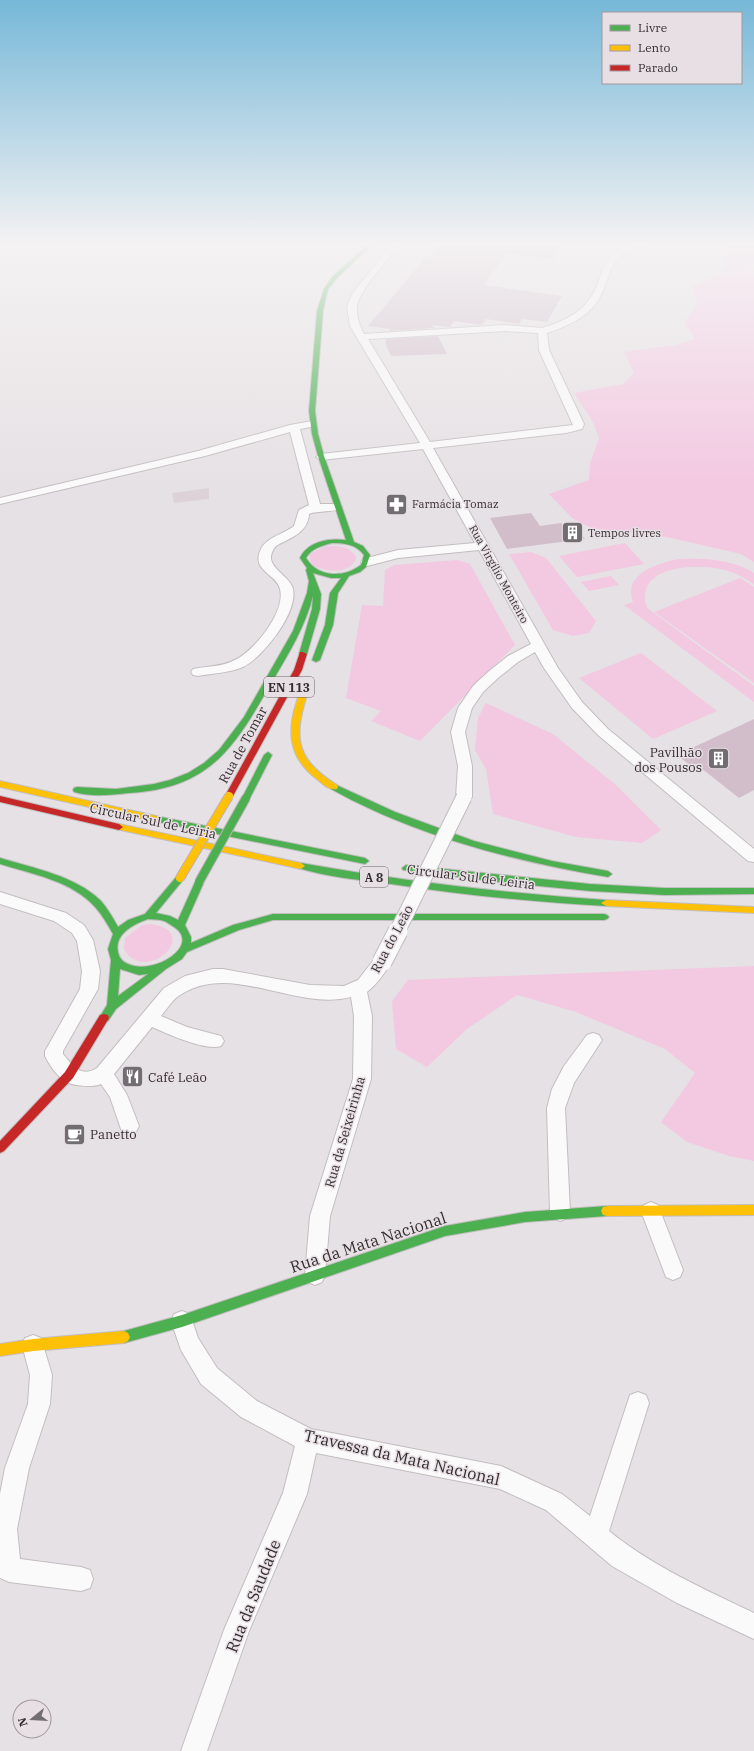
<svg xmlns="http://www.w3.org/2000/svg" width="754" height="1751" font-family="'IBM Plex Serif',serif">
<style>
.built{fill:#ded2d9}
.green{fill:#f3c8e1}
.building{fill:#d1beca}
.lines{fill:none;stroke-linecap:round;stroke-linejoin:round}
.street-casing{stroke:#c2bec0;stroke-width:2}
.fast-casing{stroke:#c2bec0;stroke-width:2}
.slow-casing{stroke:#c2bec0;stroke-width:2}
.jam-casing{stroke:#c2bec0;stroke-width:2}
.street{fill:#fbfafb;fill-rule:evenodd}
.fast{fill:#4caf50;fill-rule:evenodd}
.slow{fill:#ffc107;fill-rule:evenodd}
.jam{fill:#c62828;fill-rule:evenodd}
.street-bridge-far1-casing{stroke:#c2bec0;stroke-width:17;stroke-linecap:butt}
.street-bridge-casing{stroke:#c2bec0;stroke-width:21;stroke-linecap:butt}
.fast-bridge-casing{stroke:#bfb0b9;stroke-width:10;stroke-linecap:butt}
.slow-bridge-casing{stroke:#bfb0b9;stroke-width:10;stroke-linecap:butt}
.street-bridge-far1{stroke:#fbfafb;stroke-width:15}
.street-bridge{stroke:#fbfafb;stroke-width:19}
.fast-bridge{stroke:#4caf50;stroke-width:8}
.slow-bridge{stroke:#ffc107;stroke-width:8}
.labels{text-anchor:middle;dominant-baseline:central;stroke-width:3;stroke-linejoin:round;paint-order:stroke}
.far-poi-label{font-size:11px;fill:#332f31;stroke:#e8dfe4;text-anchor:start}
.far-street-label{font-size:11px;fill:#332f31;stroke:#e8dfe4}
.shield{fill:#e8dfe4;stroke:#696467;stroke-width:1}
.shield-label{font-size:12px;font-weight:bold;fill:#332f31}
.street-label{font-size:13px;fill:#332f31;stroke:#e8dfe4}
.poi-label{font-size:13px;fill:#332f31;stroke:#e8dfe4;text-anchor:start}
.near-street-label{font-size:16px;fill:#332f31;stroke:#e8dfe4}
</style>
<rect width="100%" height="100%" fill="#e6e1e4"/>
<path class="built" d="M209 488V499L174 503 172 493Z"/>
<path class="green" d="M704 242H754V263L749 265 754 270V562L741 554 667 537 592 528 572 518 549 494 589 480 590 464 599 438 593 422 574 393 623 384 634 373 624 352 676 345 695 339 685 323 697 303 692 287 722 273 726 257 736 250Z
M625 543 644 564 577 577 559 556Z
M327 546C338 546 350 546 356 557L355 561C344 576 326 570 312 566L309 554Z
M531 552 546 558 596 621 589 633 573 636 553 630 509 554Z
M679 559C704 558 732 559 754 573V584C743 577 733 571 720 569 693 563 633 567 647 608L754 686V702L624 605 633 602C622 574 658 563 679 559Z
M458 560 470 564 515 645 420 741 371 721 381 711 346 698 362 605 383 606 385 570 394 565Z
M611 576 619 585 589 591 581 582Z
M740 578 754 587V683L654 612Z
M641 653 717 711 653 739 579 678Z
M486 703 553 734 616 785 661 830 642 843 576 837 493 814 486 769 475 750 478 718Z
M150 924C205 930 145 987 124 949L125 938 142 925Z
M754 966V1161L729 1156 687 1142 661 1122 695 1073 665 1049 576 1012 517 995 467 1029 427 1067 396 1049 392 1001 408 980Z"/>
<path class="building" d="M443 242H563L553 259 507 253 484 285 562 296 547 322 522 319 519 324 486 319 482 325 454 321 450 327 432 325 434 328 390 331V329L368 326 427 256 430 257Z
M438 336 447 354 391 356 385 343 386 339Z
M531 513 540 526 561 523 563 527 575 526 585 539 507 549 490 518Z
M754 719V790L739 798 696 764 691 766 677 755Z"/>
<g class="lines">
<defs>
<path id="street" d="M394 242H402C391 257 357 291 357 308 356 317 360 326 364 334L505 325 542 328C559 323 578 315 589 300 604 281 598 258 626 246 634 243 640 241 647 242 639 251 624 250 616 261 608 271 607 284 601 295 591 316 568 326 547 333L549 350 584 424 582 429 566 433 433 448 558 668 582 702 608 729 754 849V862L748 861 598 735 572 708 544 668 535 652 518 662 498 678 483 692 472 708 465 732 472 766V797L469 801 464 802 459 801 456 797 458 766 451 732 458 708 473 686 488 672 508 656 531 644 479 550 398 558 367 566 363 565 361 562 363 559 398 550 475 543 423 449 321 460 316 457 321 454 420 443 350 326 347 307 352 294ZM505 331 538 333 539 350 573 425 430 442 368 339Z
M312 421 317 424 316 426 300 429 320 504H336L342 507C337 513 318 510 309 514 308 533 290 538 276 546 259 566 290 574 293 589 298 613 263 657 243 667 229 673 213 673 198 676L193 675 191 672 193 669C207 666 222 667 235 660 254 651 286 612 280 589 277 574 250 571 261 549 267 537 284 534 294 526L299 510 309 505 290 432 205 456 0 504V498L198 451 290 425Z
M0 892 66 913 84 925 93 940 100 971 98 989 63 1051V1054C73 1066 81 1078 97 1068L164 988 185 976 213 969H223L310 985 344 986 358 980 376 957 382 956 388 957 391 962C385 973 377 984 367 992L372 1016 371 1079 330 1216 325 1275 322 1282 315 1285 308 1282 305 1275 310 1216 353 1079 354 1016 351 997C294 1012 230 959 177 997 171 1002 166 1010 161 1016L187 1027 221 1036 224 1041 221 1046C205 1051 168 1034 152 1027L114 1074 127 1095 139 1126 136 1132 129 1134 122 1132 110 1097 101 1084C92 1088 69 1086 62 1079 55 1073 49 1064 45 1056V1051L48 1046 80 989 82 971 77 941 72 933 54 921 0 904Z
M593 1033 599 1035 602 1040 574 1083 565 1108 570 1212 567 1218 560 1221 553 1218 550 1212 547 1108 552 1089 564 1066 587 1035Z
M651 1202 658 1205 683 1270 680 1277 673 1280 666 1277 641 1211 644 1205Z
M182 1311 190 1314 198 1338 217 1368 257 1401 311 1429 501 1466 562 1494 590 1516 630 1395 638 1392 646 1395 649 1403 609 1531C652 1566 704 1589 754 1613V1639L677 1603 612 1566 546 1510 500 1489 316 1453 307 1494 249 1631 207 1751H181L224 1630 283 1493 295 1446 241 1417 201 1384 181 1350 171 1321 174 1314Z
M33 1335 41 1338 52 1375 50 1404 29 1468 17 1529 20 1559 81 1567 90 1570 93 1579 90 1588 81 1591 9 1582 0 1578V1494L5 1468 28 1404 30 1375 22 1345 25 1338Z"/>
<path id="fast" d="M371 242H375L337 278 328 289 323 311 315 411 318 434 324 456 354 542 363 546 370 555 366 567 360 572 349 576 338 593 333 625 320 660 316 662 312 660 325 625 330 593 341 578H331L313 573 321 594 320 609 307 654 303 656 299 654 312 609 313 596C305 627 289 653 273 680 235 746 212 788 129 793 111 795 91 797 74 792L73 790 74 788 77 787 116 789 154 784 170 780 188 773 204 763 219 750 244 717 293 631 307 593 309 581 306 570 307 568 300 558C308 541 329 538 346 540L318 456 312 434 309 411 317 311 324 289 333 276ZM332 543C344 543 356 544 364 555L361 565C344 578 318 578 306 558 312 548 321 546 332 543Z
M268 752 272 755 250 798 249 800H243L242 798 264 755Z
M334 784 395 812 474 841 552 861 608 871 612 874 608 877C516 862 413 835 331 789L330 787Z
M156 816 365 858 369 861 365 864 153 821 152 819Z
M0 858C33 868 76 876 101 901 108 909 113 918 118 927L128 920 145 914 177 876 180 875 185 878 183 880 156 913 170 916 178 920 196 880H202L204 882 185 925 191 937V943L233 925 273 914H604L607 915 609 917 607 919 604 920H273L239 930 187 952 182 959 166 969 116 1009 108 1021 104 1022 100 1021 99 1018 107 1005 111 960 108 949 113 934C108 925 103 916 96 908 73 881 32 874 0 864ZM148 919C153 920 159 919 164 921 167 922 171 925 174 927 202 945 154 976 128 964 123 962 119 958 118 952 114 934 134 924 148 919ZM120 969 139 975 148 974 118 996Z
M301 863C402 881 504 893 606 900L611 903 606 906C534 902 462 895 391 884 361 880 327 877 298 868L297 866 298 864Z
M406 865 590 884 664 888H754V894L664 895 590 891 497 882 403 870 402 868Z
M607 1206 611 1207 613 1211 611 1215 607 1216 525 1222 445 1236 182 1327 124 1343 120 1341 118 1337 120 1333 124 1331 182 1315 445 1226 525 1212Z"/>
<path id="slow" d="M303 683H306L310 685C295 732 290 756 337 785L338 787 337 789C330 791 323 784 318 780 291 760 286 735 296 704 298 697 300 690 303 683Z
M0 781 156 816 160 819 156 822 0 787Z
M119 824 301 863 305 866 301 869 116 829 115 827Z
M606 900 754 907V913L606 906 601 903Z
M754 1205V1215L607 1216 603 1215 601 1211 603 1207 607 1206Z
M124 1331 128 1333 130 1337 128 1341 124 1343 33 1351 0 1356V1344L33 1339Z"/>
<path id="jam" d="M300 652H303L307 654 302 670 233 796 229 799 226 798 225 796 294 670Z
M0 796 119 824 123 827 119 830 0 802Z
M104 1014 108 1015 109 1018 73 1078 4 1151 0 1153V1141L65 1072 100 1015Z"/>
</defs>
<use href="#street" class="street-casing"/>
<use href="#fast" class="fast-casing"/>
<use href="#slow" class="slow-casing"/>
<use href="#jam" class="jam-casing"/>
<use href="#street" class="street"/>
<use href="#fast" class="fast"/>
<use href="#slow" class="slow"/>
<use href="#jam" class="jam"/>
<defs>
<path id="street-bridge-far1" d="M397 932 464 797"/>
<path id="street-bridge" d="M382 962 398 931"/>
<path id="fast-bridge" d="M199 882 246 798"/>
<path id="slow-bridge" d="M180 878 229 796"/>
</defs>
<use href="#street-bridge-far1" class="street-bridge-far1-casing"/>
<use href="#street-bridge" class="street-bridge-casing"/>
<use href="#fast-bridge" class="fast-bridge-casing"/>
<use href="#slow-bridge" class="slow-bridge-casing"/>
<use href="#street-bridge-far1" class="street-bridge-far1"/>
<use href="#street-bridge" class="street-bridge"/>
<use href="#fast-bridge" class="fast-bridge"/>
<use href="#slow-bridge" class="slow-bridge"/>
</g>
<linearGradient id="sky" x2="0" y2="1"><stop stop-color="#76b8d8"/><stop offset="0.5" stop-color="#f4f2f3"/><stop offset="1" stop-color="#f4f2f3" stop-opacity="0"/></linearGradient>
<rect width="754" height="487" fill="url(#sky)"/>
<defs>
<symbol id="pharmacy-square" viewBox="-11 -11 22 22"><rect x="-9" y="-9" width="18" height="18" rx="4" fill="#726d70" stroke="#e8dfe4"/><path d="M-2-6h4v4h4v4h-4v4h-4v-4h-4v-4h4Z" fill="#fff"/></symbol>
<symbol id="building-square" viewBox="-11 -11 22 22"><rect x="-9" y="-9" width="18" height="18" rx="4" fill="#726d70" stroke="#e8dfe4"/><path d="M-4-6H4V6H1V3H-1V6H-4ZM-2.5-4.3h1.7v1.8h-1.7ZM.8-4.3h1.7v1.8H.8ZM-2.5-1h1.7V.8h-1.7ZM.8-1h1.7V.8H.8Z" fill="#fff"/></symbol>
<symbol id="restaurant-square" viewBox="-11 -11 22 22"><rect x="-9" y="-9" width="18" height="18" rx="4" fill="#726d70" stroke="#e8dfe4"/><path d="M-5-6h1v4h1v-4h1v4h1v-4h1v5L-1.5 .5V6h-2V.5L-5-1ZM5-6V6H3V1.5H1.5Q1.5-4 5-6Z" fill="#fff"/></symbol>
<symbol id="cafe-square" viewBox="-11 -11 22 22"><rect x="-9" y="-9" width="18" height="18" rx="4" fill="#726d70" stroke="#e8dfe4"/><path d="M-5.5-4.5H6V0H3Q3 3.5 0 3.5H-2.5Q-5.5 3.5-5.5 0ZM3-3.2v2h1.7v-2ZM-6 4.5H4V6H-6Z" fill="#fff"/></symbol>
</defs>
<g fill-rule="evenodd">
<use href="#pharmacy-square" x="384" y="492" width="25" height="25"/>
<use href="#building-square" x="560" y="520" width="25" height="25"/>
<use href="#building-square" x="706" y="746" width="25" height="25"/>
<use href="#restaurant-square" x="120" y="1064" width="25" height="25"/>
<use href="#cafe-square" x="62" y="1122" width="25" height="25"/>
</g>
<g class="labels">
<g class="far-poi-label">
<text x="412" y="504">Farmácia Tomaz</text>
<text x="588" y="533">Tempos livres</text>
</g>
<g class="far-street-label">
<text transform="translate(499 574) rotate(61)">Rua Virgílio Monteiro</text>
</g>
<g class="shield">
<rect x="264" y="677" width="50" height="20" rx="3"/>
<rect x="360" y="867" width="28" height="20" rx="3"/>
</g>
<g class="shield-label">
<text x="289" y="687">EN 113</text>
<text x="374" y="877">A 8</text>
</g>
<g class="street-label">
<text transform="translate(243 745) rotate(-61)">Rua de Tomar</text>
<text transform="translate(153 821) rotate(12)">Circular Sul de Leiria</text>
<text transform="translate(471 877) rotate(7)">Circular Sul de Leiria</text>
<text transform="translate(392 939) rotate(-62)">Rua do Leão</text>
<text transform="translate(345 1132) rotate(-74)">Rua da Seixeirinha</text>
</g>
<g class="poi-label">
<text x="702" y="752" text-anchor="end">Pavilhão<tspan x="702" dy="15">dos Pousos</tspan></text>
<text x="148" y="1077">Café Leão</text>
<text x="90" y="1134">Panetto</text>
</g>
<g class="near-street-label">
<text transform="translate(368 1242) rotate(-18)">Rua da Mata Nacional</text>
<text transform="translate(402 1457) rotate(13)">Travessa da Mata Nacional</text>
<text transform="translate(253 1596) rotate(-68)">Rua da Saudade</text>
</g>
</g>
<rect x="602" y="12" width="140" height="72" fill="#e8dfe4" stroke="#a0999c"/>
<rect x="610" y="25" width="20" height="6" fill="#4caf50" stroke="#a0999c"/>
<text x="638" y="32" font-size="12" fill="#332f31">Livre</text>
<rect x="610" y="45" width="20" height="6" fill="#ffc107" stroke="#a0999c"/>
<text x="638" y="52" font-size="12" fill="#332f31">Lento</text>
<rect x="610" y="65" width="20" height="6" fill="#c62828" stroke="#a0999c"/>
<text x="638" y="72" font-size="12" fill="#332f31">Parado</text>
<g transform="translate(32 1719) rotate(252)"><circle r="19" fill="#e8dfe4" stroke="#a0999c"/>
<path d="M0-3L7 15L0 10L-7 15Z" fill="#726d70"/>
<text y="-6" font-size="11" font-weight="bold" text-anchor="middle" fill="#332f31">N</text>
</g>
</svg>
